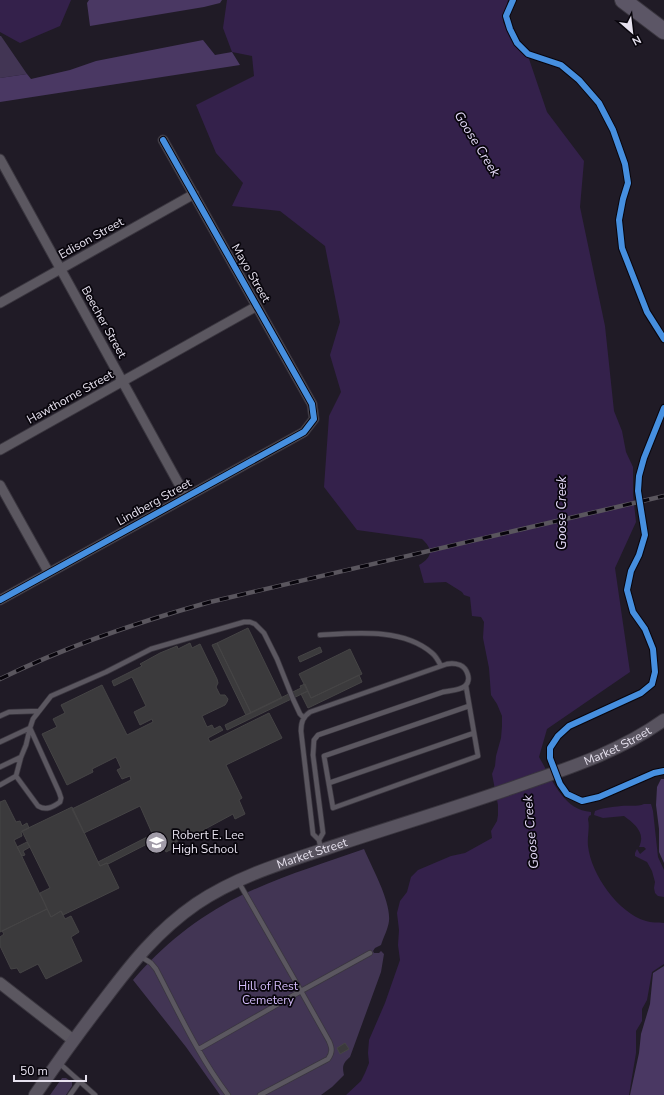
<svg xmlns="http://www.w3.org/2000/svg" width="664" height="1095" font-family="'Nunito Sans',sans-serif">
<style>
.green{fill:#423554}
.forest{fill:#4a3863}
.water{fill:#34214b}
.building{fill:#3b3a3c;stroke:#454445}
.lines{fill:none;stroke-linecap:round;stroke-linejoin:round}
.service-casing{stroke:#3a363f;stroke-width:6}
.minor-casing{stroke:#3a363f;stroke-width:11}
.tertiary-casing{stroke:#3a363f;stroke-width:13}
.secondary-casing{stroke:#3a363f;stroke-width:14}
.motorway-casing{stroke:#3a363f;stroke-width:18}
.service{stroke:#5b5760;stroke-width:4.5}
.minor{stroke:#5b5760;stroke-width:9}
.tertiary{stroke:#5b5760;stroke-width:11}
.secondary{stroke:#58535f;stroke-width:12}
.motorway{stroke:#5c5666;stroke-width:16}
.rail-casing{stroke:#5a565e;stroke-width:4.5}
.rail{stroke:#08050c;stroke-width:3;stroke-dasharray:9;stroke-linecap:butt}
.cycleway-casing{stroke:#08050c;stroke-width:8}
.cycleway{stroke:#468fdf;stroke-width:6}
.labels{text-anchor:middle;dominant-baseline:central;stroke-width:3.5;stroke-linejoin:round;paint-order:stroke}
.street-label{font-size:12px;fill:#e6e1ee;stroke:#08050c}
.poi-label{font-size:12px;fill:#e6e1ee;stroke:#08050c;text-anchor:start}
.park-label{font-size:12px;fill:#d4bcfa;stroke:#08050c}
.water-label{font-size:13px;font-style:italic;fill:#e6dbfa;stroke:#08050c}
</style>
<rect width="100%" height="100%" fill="#201b26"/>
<path class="green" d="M0 36H1L27 74 0 78Z
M364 849C372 868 391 901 389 921 388 929 384 936 381 945L375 948 373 951 374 953H379L381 951 384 954 381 972 350 1057C343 1063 342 1066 344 1075L332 1087 321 1095H220L186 1047 133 980C162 946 198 917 238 897 278 877 322 864 364 849Z
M62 1078H66L72 1082V1086L66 1095H50Z"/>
<path class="forest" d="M89 0H222L220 3 204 7 90 26 87 3Z
M203 40 215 55 232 52 240 65 0 102V78L27 74 31 79 70 70 96 61Z
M661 779H664V863L659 852V829L656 805 657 787Z
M664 966V1095H630L639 1053 641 1034 650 1004 653 973Z"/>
<path class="water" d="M0 0H71L60 26 20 43 0 32Z
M227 0H508L503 22 513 41 528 56 547 112 584 161 580 207 605 326 614 411 622 431 626 452 633 467V494L636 522 615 568 630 672 547 729 539 757C552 779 563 810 591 812V815L589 816 588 819C590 828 587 837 588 846 591 874 618 913 646 921 651 923 658 922 664 923V964L652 972 647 1000 642 1009V1021L636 1031V1053L629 1095H346L361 1081 365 1073 369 1063 368 1053 369 1040 385 1003 400 960 398 945 399 930 397 913 400 901 407 892 411 877 418 870 451 856 465 853 492 838 491 831 497 821 498 815V805L492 774 495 766 496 756 501 738 502 726V716L497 704 491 695 489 668 483 638 484 622 481 617 472 616 470 597 464 595 462 592 446 582 424 583 419 565C433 557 433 549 422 539L357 530 324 487 329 416 341 392 330 355 340 322 325 246 280 211 232 206 243 183 216 153 196 105 254 76 252 56 232 52 223 28Z
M644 804H651L653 811 658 857 664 870V897L658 896 655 893 654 888 655 882 652 871 647 862 635 856V853L637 849 640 854 646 849 644 847H639C646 833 635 824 624 816L603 818 594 815 595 811C602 808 612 807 621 806 628 805 637 807 644 804Z"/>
<path class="building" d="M248 628 282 698 251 713 217 643Z
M190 643 192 648 200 644 217 679 218 683 216 687 220 695H225L228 699 227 702 225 705 202 716 207 727 212 725 214 729 220 726 223 730 208 738 210 742 269 713 282 738 226 765 242 798 239 800 245 814 235 819 233 814 194 835 193 833 174 843 176 847 166 852 159 838 155 840 140 806 84 833 72 809 131 780 130 776 122 779 117 770 121 768 116 757 92 769 93 772 67 785 42 734 57 727 53 719 65 713 61 705 102 685 127 735 153 722 152 719 140 725 134 712 146 706 132 677 114 686 112 681 142 666 140 664 160 653 177 646 178 649Z
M217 643 251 713 246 715 212 645Z
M320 647 322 652 300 662 298 657Z
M350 649 362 674 311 698 299 674Z
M359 675 362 682 308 708 301 694 308 691 311 698Z
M305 684 308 691 227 730 225 725 301 688 300 686Z
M5 800 16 822 20 821 22 826 27 823 29 828 21 832 22 836 14 840 47 909 0 932V802Z
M72 807 100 866 107 863 119 888 63 915 61 911 51 917 40 893 50 888 22 831Z
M153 834 155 840 108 864 107 863 100 866 98 862Z
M27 842 30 847 23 851 25 855 22 856 17 847Z
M47 909 51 917 61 911 65 919 71 916 79 932 71 937 82 961 46 979 38 964 20 973 17 968 11 969 0 946V937L4 934 2 931Z
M345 1043 349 1049 340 1054 337 1048Z"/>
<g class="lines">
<defs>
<path id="service" d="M320 635C356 633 403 628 432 653 436 656 439 662 441 666
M466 686 478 756 333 808 324 756 469 706
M0 716 9 712 39 711
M0 742 30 728 59 792 61 798 60 802C53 807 46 811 38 806L16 776
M0 767 21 757
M329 783 474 733
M0 785 16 776 21 757 26 745 30 728 33 719 51 696 106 672 151 649 244 622H250L255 624 264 633 277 659 293 699 300 714 304 718
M319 840 323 833 313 755 314 740 318 735 443 692C450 690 459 691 465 686 472 680 467 668 460 665 455 663 451 663 447 664L310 712C303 717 301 722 301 731L313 834 319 840 321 850
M238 881 301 991 370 953
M140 956 151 963 156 969C178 1011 199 1057 228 1095
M199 1049 301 991 329 1041C332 1048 333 1052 328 1059L260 1095
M59 1063 95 1095
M70 1095 80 1081"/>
<path id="minor" d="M0 159 186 497
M0 303 194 194
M0 450 257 306
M0 485 49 573
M0 600 304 432 314 419 312 404 163 140"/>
<path id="tertiary" d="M0 983 73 1040"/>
<g id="secondary">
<path id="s1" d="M35 1095C57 1063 80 1031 104 1000 132 963 157 931 196 904 236 877 282 863 328 848 394 826 461 806 526 783 575 766 622 750 664 720"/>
</g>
<path id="motorway" d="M623 0 664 31"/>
</defs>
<use href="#service" class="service-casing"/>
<use href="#minor" class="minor-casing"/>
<use href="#tertiary" class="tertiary-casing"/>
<use href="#secondary" class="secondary-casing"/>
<use href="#motorway" class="motorway-casing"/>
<use href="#service" class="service"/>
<use href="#minor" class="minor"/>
<use href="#tertiary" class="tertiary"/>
<use href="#secondary" class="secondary"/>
<use href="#motorway" class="motorway"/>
<defs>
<path id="rail" d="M0 679C67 646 138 622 210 602L664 496"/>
</defs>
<use href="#rail" class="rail-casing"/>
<use href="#rail" class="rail"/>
<defs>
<path id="cycleway" d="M513 0 506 16 510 29 517 43 528 54 561 65 579 80 599 103 613 130 625 164 628 183 623 199 619 220 622 248 647 312 664 339
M664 408 644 458 639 476 638 491 645 535 639 555 631 571 627 590 633 612 645 629 653 649 655 672 652 684 641 693 569 726 558 736 550 748V758L560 784 567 794 582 801 599 797 654 773 664 771
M0 600 304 432 314 419 312 404 163 140"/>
</defs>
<use href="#cycleway" class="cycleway-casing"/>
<use href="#cycleway" class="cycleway"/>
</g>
<defs>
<symbol id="school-disc" viewBox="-11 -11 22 22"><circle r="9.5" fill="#a19ca8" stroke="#08050c"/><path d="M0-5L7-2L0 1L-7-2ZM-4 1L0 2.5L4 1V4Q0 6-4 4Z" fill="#fff"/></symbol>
</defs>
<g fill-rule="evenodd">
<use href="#school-disc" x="144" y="830" width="25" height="25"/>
</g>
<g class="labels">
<g class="street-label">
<text transform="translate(91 238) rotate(-29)">Edison Street</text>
<text transform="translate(251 273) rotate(60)">Mayo Street</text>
<text transform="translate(104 322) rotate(61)">Beecher Street</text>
<text transform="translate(70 397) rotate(-29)">Hawthorne Street</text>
<text transform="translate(154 502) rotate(-29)">Lindberg Street</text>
<text stroke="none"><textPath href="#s1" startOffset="702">Market Street</textPath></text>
<text stroke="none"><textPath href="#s1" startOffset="378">Market Street</textPath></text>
</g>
<g class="poi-label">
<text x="172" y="835">Robert E. Lee<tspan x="172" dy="14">High School</tspan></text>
</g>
<g class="park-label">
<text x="268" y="986">Hill of Rest<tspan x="268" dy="14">Cemetery</tspan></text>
</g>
<g class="water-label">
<text transform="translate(477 144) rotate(58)">Goose Creek</text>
<text transform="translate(562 513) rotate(-90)">Goose Creek</text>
<text transform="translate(531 832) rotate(-95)">Goose Creek</text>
</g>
</g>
<g transform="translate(632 32) rotate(152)" stroke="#08050c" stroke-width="3" paint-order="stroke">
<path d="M0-3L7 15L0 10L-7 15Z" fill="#e6e1ee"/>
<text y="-6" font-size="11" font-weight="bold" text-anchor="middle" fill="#e6e1ee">N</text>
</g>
<path d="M14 1075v6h72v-6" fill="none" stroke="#e6e1ee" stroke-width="2"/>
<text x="20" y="1075" font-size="12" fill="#e6e1ee" stroke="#08050c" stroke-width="3" paint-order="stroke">50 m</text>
</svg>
